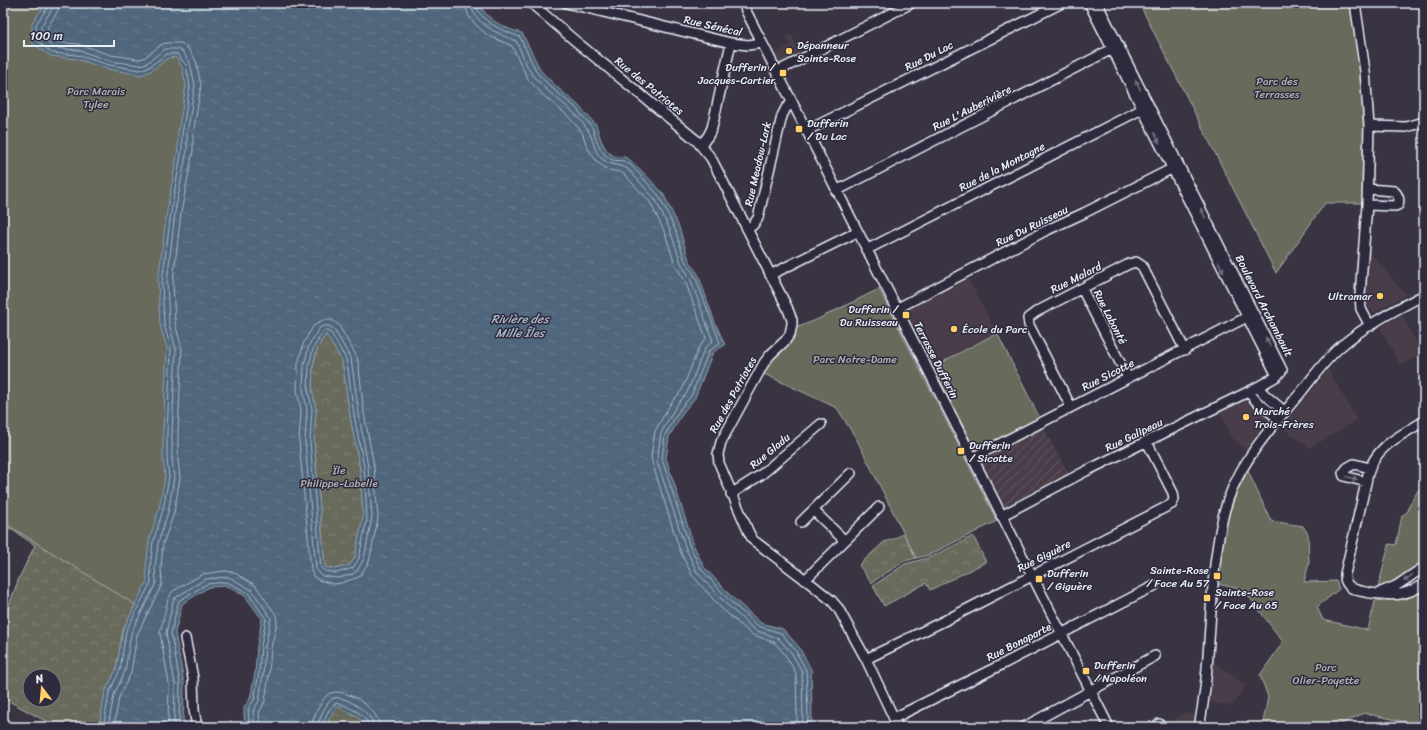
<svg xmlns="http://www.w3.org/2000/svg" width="1427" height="730" font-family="Sriracha,sans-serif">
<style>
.built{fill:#483e48}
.industrial{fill:url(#industrial-furrows)}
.forest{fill:url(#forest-crowns);stroke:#a8aeaa;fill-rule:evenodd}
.green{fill:#686a5c;stroke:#a8aeaa}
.water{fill:url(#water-ripples);stroke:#8d9eae;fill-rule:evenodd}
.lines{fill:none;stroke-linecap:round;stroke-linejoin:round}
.shore{stroke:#abb9c6;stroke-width:1}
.minor-casing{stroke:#e8f1f8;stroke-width:12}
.minor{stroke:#2f2a3d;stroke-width:9}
.oneway{fill:#70707e}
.poi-dot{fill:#ffd166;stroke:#2f2a3d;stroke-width:1.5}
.labels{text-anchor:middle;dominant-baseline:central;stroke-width:3;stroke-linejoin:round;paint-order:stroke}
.street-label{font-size:11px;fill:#e8f1f8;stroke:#2f2a3d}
.poi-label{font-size:11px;fill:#e8f1f8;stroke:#2f2a3d;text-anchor:start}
.park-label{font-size:11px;fill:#aeb4b2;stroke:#2f2a3d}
.water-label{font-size:12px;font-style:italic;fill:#abb9c6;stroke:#2f2a3d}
</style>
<defs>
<pattern id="industrial-furrows" width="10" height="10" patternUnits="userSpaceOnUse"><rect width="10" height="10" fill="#483e48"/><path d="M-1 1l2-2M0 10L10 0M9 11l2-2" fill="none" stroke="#625a63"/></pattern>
<pattern id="forest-crowns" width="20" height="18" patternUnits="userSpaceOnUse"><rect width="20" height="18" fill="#686a5c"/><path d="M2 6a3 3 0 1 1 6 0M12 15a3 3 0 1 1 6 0" fill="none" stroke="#7e8074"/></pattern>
<pattern id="water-ripples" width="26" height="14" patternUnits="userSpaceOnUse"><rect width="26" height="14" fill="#50667c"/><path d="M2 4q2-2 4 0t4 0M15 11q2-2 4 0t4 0" fill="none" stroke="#697c8f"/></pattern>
</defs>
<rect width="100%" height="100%" fill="#3a3342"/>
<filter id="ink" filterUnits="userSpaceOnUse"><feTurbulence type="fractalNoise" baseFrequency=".025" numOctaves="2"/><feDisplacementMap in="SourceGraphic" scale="8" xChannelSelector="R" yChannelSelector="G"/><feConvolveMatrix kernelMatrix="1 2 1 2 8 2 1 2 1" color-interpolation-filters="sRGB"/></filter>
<g filter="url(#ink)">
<path class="built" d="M759 3H828L830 6 798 7V10L776 9V5L759 4Z
M791 34 802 55 780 66 774 54 790 45 786 37Z
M1369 251 1406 295 1374 312 1368 308 1366 284Z
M967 276 997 333 946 360 943 364V368L940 380 904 311 913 305Z
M1402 315 1417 343 1424 340V354L1400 365 1380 327Z
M1328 369 1357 420 1310 448 1281 427 1301 404Z
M1241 400H1248L1267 416 1269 419 1247 450 1227 434 1230 431 1219 411Z
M1213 662 1216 663 1246 686 1232 706 1209 702Z
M1185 713 1196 715 1193 727H1166L1165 726Z"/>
<path class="industrial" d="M1043 427 1070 476 1005 509 981 463 982 459 986 456Z"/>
<path class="forest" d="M3 3 147 581 123 630 116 670 105 692 100 723 97 727H52L53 725 3 698V621L19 578 35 545 3 524ZM30 676H54V700H30Z
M326 334 342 361 350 416 360 468 363 517 355 557 350 565 336 569 325 567 314 441 316 409 312 389 313 366 317 349Z
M904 533 916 558 905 561 871 583 859 565 884 542 894 539Z
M973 536 986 562 930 590 926 583 884 606 873 586 905 564 931 557Z
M337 706 357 716 365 725 364 727H327L329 719Z"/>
<path class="green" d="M3 3H168L188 48 168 495 142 609 3 522Z
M1139 3H1351C1354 35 1361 67 1363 100 1366 134 1364 169 1362 203H1325L1276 273Z
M879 289 997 521 929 555 916 558 857 440 837 408 762 373 767 364 794 333 796 328 818 319Z
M997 333 1040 419 982 448 977 449 974 448 940 380 943 368V364L946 360Z
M1247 469 1271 521 1303 526 1308 534 1309 563 1304 582 1336 581 1339 589 1317 607 1323 620 1368 630 1375 601 1407 597 1424 589V727H1419V725L1364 713 1335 727H1262L1268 697 1260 675 1283 642 1244 590 1217 584C1222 543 1227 505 1247 469Z
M1424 475V561L1394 582 1378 588 1389 544 1396 545 1402 516 1408 511 1409 505 1421 486Z"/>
<path class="water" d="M46 3H479C486 20 506 29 522 33L541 71 557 87 578 105 596 125 601 140 607 151 614 156 625 157 633 162 663 193 679 227 689 260 698 274 714 320 725 345 713 352 695 398 684 411 669 437 666 458 694 546 704 567 732 597 761 623 783 629 799 647 811 669 812 719 811 727H364L365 725 357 716 337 706 329 719 327 727H246L244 716V707L250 699 255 673 257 646 262 619 245 596 226 586 209 587 182 604 175 633 184 683 183 727H97L100 723 105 692 116 670 123 630 147 581 146 568 149 541 159 509 165 476 163 460V432L167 348 160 325 158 281 167 211 178 149V133L186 86 182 67 176 57 168 58 151 71 141 75 108 69 76 59 51 56 32 43V23ZM326 334 342 361 350 416 360 468 363 517 355 557 350 565 336 569 325 567 314 441 316 409 312 389 313 365 317 349Z"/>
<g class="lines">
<path class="shore" d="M49 3 48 7 36 24V40L52 53 77 55 109 65 140 70 149 67 167 54H177L186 65 190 86 182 134V149L171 212 162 282 164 324 171 349 167 432V460L169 477 163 510 153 542 150 568 151 582 126 631 120 670 109 693 104 723 102 727
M54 3 52 9 41 26V37L54 48 78 50 110 61 140 65 147 63 165 49H179L183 52 190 63 195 85 187 134V150L175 212 167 282 169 324 176 349 172 432V459L174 478 168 512 158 543 155 568 156 583 131 633 125 671 114 695 108 727
M60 3C59 16 46 22 47 35L56 42 78 44 111 55 139 59 144 58 162 44 168 43H181L188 48 196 61 201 85 193 135V151L181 213 173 282 175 323 182 349 178 432V459L180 478 174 513 163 544 161 568 162 584 137 635 131 673 119 697 114 727
M465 3 468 15 472 21 487 35 512 46 528 79 546 98 567 115 582 132 587 147 597 162 608 170 620 172 624 174 650 202 665 233 675 265 685 281 706 338 699 347 682 390 671 403 655 431 651 456 652 462 680 551 692 575 721 608 751 634 775 643 786 656 796 673 797 718 796 727
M471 3C472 23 500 35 516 41 522 52 526 67 534 77 550 96 574 108 587 129 594 138 593 151 602 159 611 166 619 164 628 169L655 199 670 230 681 263 690 278 713 341 705 348 687 393 676 406 661 433 657 461 686 549 697 572 726 604 755 630 778 638 791 652 802 671 803 718 802 727
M476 3C478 22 504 31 520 37L537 73 554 90 575 107 592 127 597 142 604 154 612 160 623 161 631 165 659 196 675 229 685 261 695 276 720 343 709 351 691 396 680 409 665 435 662 459 690 547 701 569 729 600 758 626 781 633 795 650 806 670 808 718 807 727
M323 320H331L338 324 357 357 359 368 364 413 374 466 378 518 369 562 359 577 341 583 334 584 318 580 313 576 311 570 299 441 301 410 297 390 298 364 304 342 314 325Z
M323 326H329L334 329 351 359 359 414 368 467 372 517 364 559 357 571 353 574 338 578 322 576 316 569 305 441 307 410 303 389 304 366 309 345 319 329Z
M324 331H328L331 333 346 359 348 369 354 415 364 467 367 518 359 558 353 568 336 573 325 571 321 568 310 441 312 409 308 389 309 365 313 349Z
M168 727 169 684 160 633 168 599 173 591 203 574 225 571 233 572 255 585 276 615 277 622 271 648 269 674 265 701 259 713 261 727
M174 727 175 684 166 633 173 602 175 598 205 579 229 577 252 590 271 618 265 647 263 674 259 701 253 711 255 727
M179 727 180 683 171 633 178 603 180 600 207 584 227 582 248 593 266 619 261 646 259 673 254 700 248 709 250 727
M312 727C313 719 315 713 319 707 322 701 325 695 331 693 346 687 380 710 380 727
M318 727C319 719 326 701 334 698 345 695 374 714 374 727
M323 727C324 719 329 706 337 703 347 706 369 715 368 727"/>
<defs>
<path id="minor" d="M531 3 573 39 696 140 711 158 787 307 792 320V324L790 334 785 341 770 355 764 363 721 442 718 454 719 463 749 533 753 540 811 584 831 600 838 608 866 659 898 727
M566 3 731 43 748 45 762 43
M744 3 746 11 1109 727
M1089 3 1277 376
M1355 3 1365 71 1369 126 1367 205 1360 295 1361 309 1370 326
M776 72 912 3
M1369 126 1406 127 1424 122
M806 131 1062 3
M701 145 708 136 712 128 731 43
M836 191 1116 47
M1367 205 1395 206 1398 205C1400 200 1398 194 1394 191L1368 189
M747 229 753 225 758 218 782 116 786 108 792 103
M866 250 1146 107
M770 275 857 232
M1082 289 1128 378
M896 309 1045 231 1084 213 1177 166
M1258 387 1264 394 1285 412
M1249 392 1256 401 1279 419
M1071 407 1029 325 1028 318 1036 312 1129 264 1136 262 1142 266 1185 350
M1424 421C1401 436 1376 445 1368 474L1345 574C1345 579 1345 582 1349 586 1356 593 1390 596 1401 594 1409 592 1417 589 1424 584
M972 458 1251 315
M1366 482 1344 476 1343 473 1347 468 1354 464 1370 468
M731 494 762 474 821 424
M813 510 844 540
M1001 516 1086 471 1254 389 1277 376 1282 370 1097 3
M801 522 851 473
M805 580 879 507
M1381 592 1396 586 1424 567
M185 638 193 678 194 710 197 727
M866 659 948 619 1172 504 1174 499 1173 493 1147 442
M894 718 999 666 1154 586
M1024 727 1155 656
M1155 727 1159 724
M1199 727C1213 658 1207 586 1223 517 1234 467 1270 429 1302 391 1314 376 1325 360 1340 347 1364 326 1395 310 1424 295"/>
</defs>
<use href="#minor" class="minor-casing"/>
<use href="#minor" class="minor"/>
</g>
<defs><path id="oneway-solid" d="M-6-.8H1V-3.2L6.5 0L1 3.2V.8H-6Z"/></defs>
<g class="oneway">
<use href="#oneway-solid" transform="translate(1138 85) rotate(-117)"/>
<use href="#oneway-solid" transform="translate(1157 138) rotate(63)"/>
<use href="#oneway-solid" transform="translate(1203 213) rotate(-117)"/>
<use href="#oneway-solid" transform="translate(1221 267) rotate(63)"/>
<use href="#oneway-solid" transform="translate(1268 342) rotate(-117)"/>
<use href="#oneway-solid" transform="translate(1352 478) rotate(15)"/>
<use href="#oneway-solid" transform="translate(1408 578) rotate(142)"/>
</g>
</g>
<g class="poi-dot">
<circle cx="789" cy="51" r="4"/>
<rect x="779" y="69" width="8" height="8" rx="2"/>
<rect x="795" y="125" width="8" height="8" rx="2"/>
<circle cx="1380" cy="296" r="4"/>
<rect x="902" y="311" width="8" height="8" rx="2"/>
<circle cx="954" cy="329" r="4"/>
<circle cx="1246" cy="417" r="4"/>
<rect x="957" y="447" width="8" height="8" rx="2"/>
<rect x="1213" y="572" width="8" height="8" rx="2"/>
<rect x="1035" y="575" width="8" height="8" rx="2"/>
<rect x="1203" y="594" width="8" height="8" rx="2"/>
<rect x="1082" y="667" width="8" height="8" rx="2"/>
</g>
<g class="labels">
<g class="street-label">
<text transform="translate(713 26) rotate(13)">Rue Sénécal</text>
<text transform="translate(929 56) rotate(-27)">Rue Du Lac</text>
<text transform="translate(649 86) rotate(39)">Rue des Patriotes</text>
<text transform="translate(972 108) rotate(-27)">Rue L'Auberivière</text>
<text transform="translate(758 164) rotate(-77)">Rue Meadow-Lark</text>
<text transform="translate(1002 167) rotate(-27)">Rue de la Montagne</text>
<text transform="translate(1032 226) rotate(-26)">Rue Du Ruisseau</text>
<text transform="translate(1076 278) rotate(-27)">Rue Malard</text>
<text transform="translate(1264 306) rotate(63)">Boulevard Archambault</text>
<text transform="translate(1110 317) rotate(63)">Rue Labonté</text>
<text transform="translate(936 360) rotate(63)">Terrasse Dufferin</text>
<text transform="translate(1108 375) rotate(-27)">Rue Sicotte</text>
<text transform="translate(733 395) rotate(-61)">Rue des Patriotes</text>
<text transform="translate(1134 435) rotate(-26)">Rue Galipeau</text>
<text transform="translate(770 451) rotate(-40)">Rue Gladu</text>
<text transform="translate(1044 556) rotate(-27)">Rue Giguère</text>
<text transform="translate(1019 642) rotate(-27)">Rue Bonaparte</text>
</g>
<g class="poi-label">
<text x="797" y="45">Dépanneur<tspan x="797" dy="13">Sainte-Rose</tspan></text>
<text x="775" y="67" text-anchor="end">Dufferin /<tspan x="775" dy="13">Jacques-Cartier</tspan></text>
<text x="807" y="123">Dufferin<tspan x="807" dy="13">/ Du Lac</tspan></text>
<text x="1372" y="296" text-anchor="end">Ultramar</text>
<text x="898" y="309" text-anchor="end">Dufferin /<tspan x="898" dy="13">Du Ruisseau</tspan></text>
<text x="962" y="329">École du Parc</text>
<text x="1254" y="411">Marché<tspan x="1254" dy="13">Trois-Frères</tspan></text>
<text x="969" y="445">Dufferin<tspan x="969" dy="13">/ Sicotte</tspan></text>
<text x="1209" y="570" text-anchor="end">Sainte-Rose<tspan x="1209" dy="13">/ Face Au 57</tspan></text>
<text x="1047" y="573">Dufferin<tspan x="1047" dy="13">/ Giguère</tspan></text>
<text x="1215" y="592">Sainte-Rose<tspan x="1215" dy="13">/ Face Au 65</tspan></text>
<text x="1094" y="665">Dufferin<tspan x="1094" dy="13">/ Napoléon</tspan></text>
</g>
<g class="park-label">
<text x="1277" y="81">Parc des<tspan x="1277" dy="13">Terrasses</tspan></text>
<text x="96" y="91">Parc Marais<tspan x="96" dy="13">Tylee</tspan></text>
<text x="855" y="359">Parc Notre-Dame</text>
<text x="339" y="470">Ïle<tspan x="339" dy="13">Philippe-Labelle</tspan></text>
<text x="1326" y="667">Parc<tspan x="1326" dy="13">Olier-Payette</tspan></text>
</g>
<g class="water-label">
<text x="520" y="319">Rivière des<tspan x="520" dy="14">Mille Îles</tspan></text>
</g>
</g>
<rect width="1427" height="730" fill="none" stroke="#2f2a3d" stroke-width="16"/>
<rect x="8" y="8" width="1411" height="714" fill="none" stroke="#e8f1f8" stroke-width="1.5" filter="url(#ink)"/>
<g transform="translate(42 688) rotate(344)"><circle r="19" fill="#2f2a3d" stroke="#797a88"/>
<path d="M0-3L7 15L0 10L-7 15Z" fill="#ffd166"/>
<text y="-6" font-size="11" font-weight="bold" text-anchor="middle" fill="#e8f1f8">N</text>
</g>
<path d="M24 40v6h90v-6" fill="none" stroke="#e8f1f8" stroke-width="2"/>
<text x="30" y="40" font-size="12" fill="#e8f1f8" stroke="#2f2a3d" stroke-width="3" paint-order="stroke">100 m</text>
</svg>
